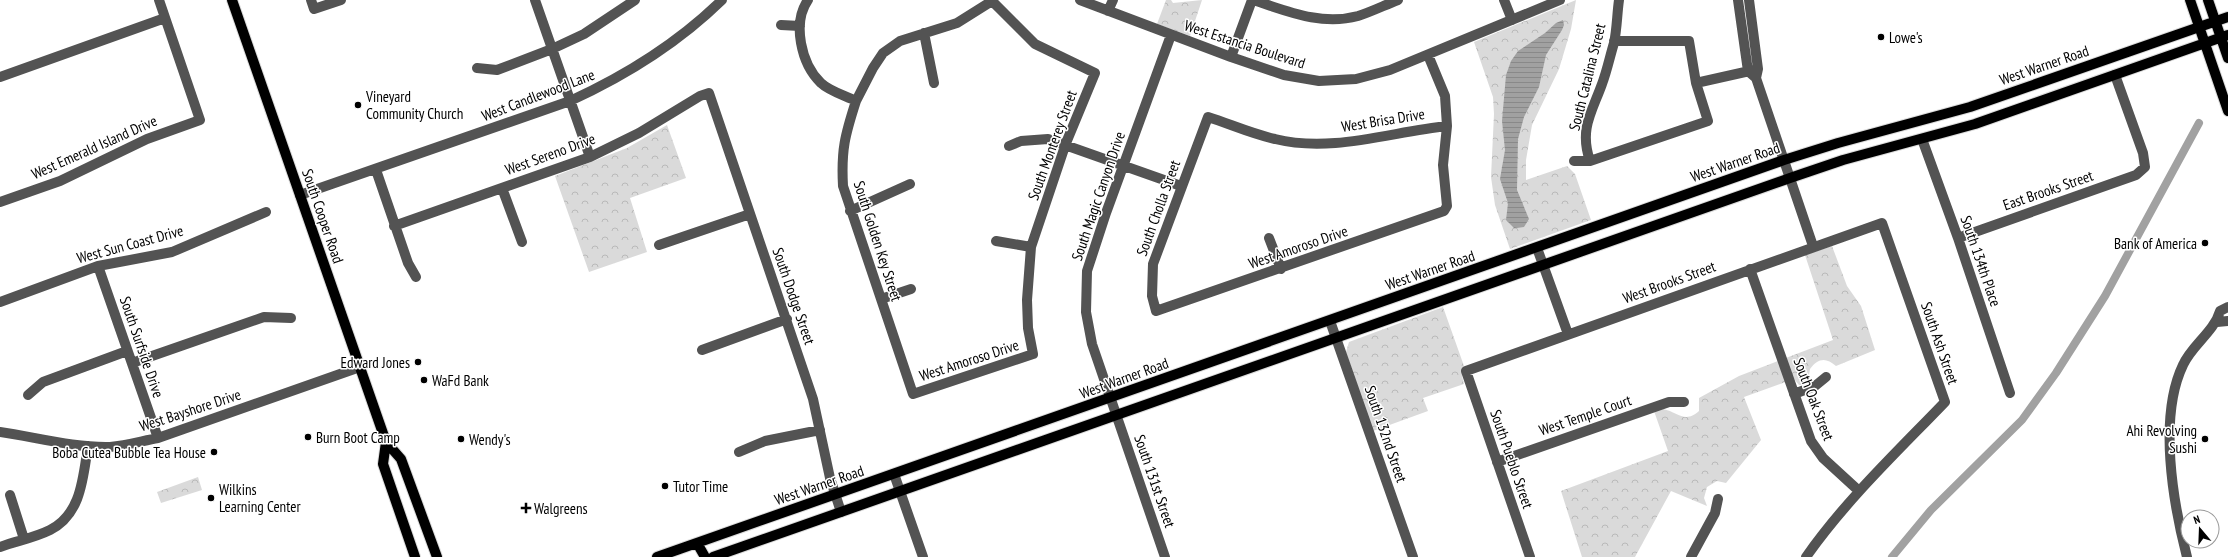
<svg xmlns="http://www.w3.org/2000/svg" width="2228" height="557" font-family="'PT Sans Narrow',sans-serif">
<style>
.park{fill:url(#park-crowns)}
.water{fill:url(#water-rules)}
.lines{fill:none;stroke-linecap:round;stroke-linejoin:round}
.canal{stroke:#a1a1a1;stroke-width:8}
.major-casing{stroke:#dbdbdb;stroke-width:12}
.minor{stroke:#535353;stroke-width:10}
.major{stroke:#000;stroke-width:10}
.poi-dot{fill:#000;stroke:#fff;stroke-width:1.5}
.labels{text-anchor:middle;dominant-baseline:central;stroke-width:3;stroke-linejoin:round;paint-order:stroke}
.poi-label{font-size:15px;fill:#000;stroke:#fff;text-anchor:start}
.street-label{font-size:15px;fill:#000;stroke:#fff}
</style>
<defs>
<pattern id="park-crowns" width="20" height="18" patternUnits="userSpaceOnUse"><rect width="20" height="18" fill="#dadada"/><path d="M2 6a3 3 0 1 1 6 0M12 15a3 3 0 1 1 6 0" fill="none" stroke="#b9b9b9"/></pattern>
<pattern id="water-rules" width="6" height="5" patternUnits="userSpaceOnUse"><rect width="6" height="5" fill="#a1a1a1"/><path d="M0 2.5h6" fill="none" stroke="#898989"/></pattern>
</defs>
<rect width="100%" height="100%" fill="#fff"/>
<path class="park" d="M1166 0H1171L1173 3 1202 0 1190 36 1157 24Z
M1576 0 1571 29 1559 69 1532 125 1526 160V180L1567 166 1575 174 1591 220 1510 249 1495 205 1491 177 1494 114 1493 97 1474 42Z
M667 125 686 178 630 198 647 252 589 272 555 176 627 148Z
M1832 246 1847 286 1861 306 1875 350 1836 366C1826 357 1818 358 1810 369L1808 382 1805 385H1799L1794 379 1744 397 1761 440 1726 483 1717 481 1707 487 1704 498 1707 506 1671 491 1635 557H1582L1561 491 1668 451 1654 411 1663 409C1678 412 1685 424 1699 411V398L1739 376 1833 340 1805 255Z
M1443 307 1464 366 1462 376 1464 384 1423 398 1428 411 1373 431 1346 352 1349 342Z
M198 477 202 490 161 503 157 492Z"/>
<path class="water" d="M1563 20 1564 25 1562 30 1546 55 1539 87 1524 117 1518 139 1517 190 1529 219 1524 227 1514 228 1506 220 1508 203 1500 179 1505 150 1502 121 1506 75 1511 61 1518 51 1545 33 1556 23Z"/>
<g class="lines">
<path class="canal" d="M1892 557 1931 510 2022 420 2056 373 2105 296 2199 123"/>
<defs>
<path id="major" d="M232 0 386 442 401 459 437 557
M2190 0 2228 111
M2208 0 2228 58
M386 442 383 464 415 557
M697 543 705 557
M657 557 1784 160 1838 143 1970 107 2228 17
M713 557 1790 178 1843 160 1975 124 2228 35"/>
</defs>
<use href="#major" class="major-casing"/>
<path class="minor" d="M311 0 314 9 341 0
M535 0 590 157
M808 0C792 23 801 64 821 83 829 91 846 96 856 101 845 135 841 150 843 186L913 394 1033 354 1028 328 1027 300 1031 247 1066 143 1095 73 1035 44 991 0
M1080 0 1231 57 1284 75 1319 81 1356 79 1390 70 1560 0
M1253 0C1287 11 1321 26 1358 16 1371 12 1385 5 1398 0
M1504 0 1512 20
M1738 0 1748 71 1756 78 1813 246
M1749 0 1758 69 1756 78
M1108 11 1113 0
M781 25 800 26
M924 33 934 83
M1428 55 1445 96 1447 126 1443 165 1447 206 1444 211 1156 311 1152 296 1153 264 1208 117C1230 124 1252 134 1275 139 1332 153 1390 132 1447 126
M1231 57 1252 0
M477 68 497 70 552 49 584 34 635 0
M0 77 165 18
M1696 83 1754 70
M856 101 873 68 883 53 900 41 957 23 992 1
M1922 139 1958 238 2010 393
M1009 146 1021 141 1048 139 1181 186
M1574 161H1590L1708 121 1696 83 1689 41H1614
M1590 161C1579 129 1592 112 1602 84 1607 71 1610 56 1614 43 1617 29 1617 14 1619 0
M376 170 408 263 416 277
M502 188 522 242
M300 195 570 101C627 75 677 44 722 0
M0 202 60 181 147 139 200 120 159 0
M850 211 910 184
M394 226 590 157 639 133 700 96 709 93 813 399 830 478 841 512
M1269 238 1281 269
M1958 238 2136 175 2145 167 2143 153 2115 75
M996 241 1031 247
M659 245 750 214
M1537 248 1568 334
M98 266 158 438
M1750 269 1811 441 1823 458 1859 491
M881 299 911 289
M0 302 98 266 172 252 266 212
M1330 321 1413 557
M2217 322 2228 321
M702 350 787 319
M132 363 264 317 291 318
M1794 394 1815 386 1826 377
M28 395 43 382 127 351
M0 432C35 437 74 448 110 447 126 446 142 441 158 438L360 367
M739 452 765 441 820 430
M1497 462 1669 402H1684
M894 474 923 557
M10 495 24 539
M0 547C16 541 34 538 50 530 82 514 83 476 88 446
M1165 557 1092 344 1086 312 1087 271 1106 213 1171 35
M1530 557 1466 371 1882 223 1945 402C1897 452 1846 500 1806 557
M1691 557 1715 513 1718 499
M2187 557C2173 503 2158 417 2183 365 2192 345 2214 332 2220 311L2228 307"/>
<use href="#major" class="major"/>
</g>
<g class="poi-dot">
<circle cx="1881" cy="37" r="4"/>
<circle cx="358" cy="105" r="4"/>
<circle cx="2205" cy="243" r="4"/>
<circle cx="418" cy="362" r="4"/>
<circle cx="424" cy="380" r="4"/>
<circle cx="308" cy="437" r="4"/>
<circle cx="461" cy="439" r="4"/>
<circle cx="2205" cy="439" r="4"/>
<circle cx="214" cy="452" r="4"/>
<circle cx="665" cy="486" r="4"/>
<circle cx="211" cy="498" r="4"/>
<path d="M524 502h4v4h4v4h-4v4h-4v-4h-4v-4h4z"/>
</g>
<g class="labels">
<g class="poi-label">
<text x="1889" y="37">Lowe's</text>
<text x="366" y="96">Vineyard<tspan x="366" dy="17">Community Church</tspan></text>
<text x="2197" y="243" text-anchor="end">Bank of America</text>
<text x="410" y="362" text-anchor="end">Edward Jones</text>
<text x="432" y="380">WaFd Bank</text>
<text x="2197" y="430" text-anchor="end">Ahi Revolving<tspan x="2197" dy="17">Sushi</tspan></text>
<text x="316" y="437">Burn Boot Camp</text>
<text x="469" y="439">Wendy's</text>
<text x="206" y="452" text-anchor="end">Boba Cutea Bubble Tea House</text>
<text x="673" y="486">Tutor Time</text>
<text x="219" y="489">Wilkins<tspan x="219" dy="17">Learning Center</tspan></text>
<text x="534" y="508">Walgreens</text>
</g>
<g class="street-label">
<text transform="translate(1245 44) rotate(18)">West Estancia Boulevard</text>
<text transform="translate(2044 65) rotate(-19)">West Warner Road</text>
<text transform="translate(1587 77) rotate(-76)">South Catalina Street</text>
<text transform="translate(538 95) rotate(-21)">West Candlewood Lane</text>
<text transform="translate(1383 120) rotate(-9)">West Brisa Drive</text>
<text transform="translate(1052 145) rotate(-70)">South Monterey Street</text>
<text transform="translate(94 147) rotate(-24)">West Emerald Island Drive</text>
<text transform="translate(550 154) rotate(-20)">West Sereno Drive</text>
<text transform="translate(1735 162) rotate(-19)">West Warner Road</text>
<text transform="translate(2048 190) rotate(-19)">East Brooks Street</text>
<text transform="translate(1098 196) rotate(-71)">South Magic Canyon Drive</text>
<text transform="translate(1158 208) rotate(-70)">South Cholla Street</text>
<text transform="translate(323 216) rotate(71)">South Cooper Road</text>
<text transform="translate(878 241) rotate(72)">South Golden Key Street</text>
<text transform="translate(130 244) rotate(-15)">West Sun Coast Drive</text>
<text transform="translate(1298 247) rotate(-19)">West Amoroso Drive</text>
<text transform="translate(1981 261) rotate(71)">South 134th Place</text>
<text transform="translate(1430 270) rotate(-19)">West Warner Road</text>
<text transform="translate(1669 282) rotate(-20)">West Brooks Street</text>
<text transform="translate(794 296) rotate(71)">South Dodge Street</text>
<text transform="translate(1940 343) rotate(71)">South Ash Street</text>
<text transform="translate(142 347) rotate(71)">South Surfside Drive</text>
<text transform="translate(969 360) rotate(-18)">West Amoroso Drive</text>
<text transform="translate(1124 378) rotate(-20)">West Warner Road</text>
<text transform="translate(1814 399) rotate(69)">South Oak Street</text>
<text transform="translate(190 410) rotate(-18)">West Bayshore Drive</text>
<text transform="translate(1585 415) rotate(-19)">West Temple Court</text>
<text transform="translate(1386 434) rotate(71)">South 132nd Street</text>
<text transform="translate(1512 459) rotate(71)">South Pueblo Street</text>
<text transform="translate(1155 481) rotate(71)">South 131st Street</text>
<text transform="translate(819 485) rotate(-19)">West Warner Road</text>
</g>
</g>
<g transform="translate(2200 529) rotate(341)"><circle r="19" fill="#ffffff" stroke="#999999"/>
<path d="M0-3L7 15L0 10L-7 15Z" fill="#000000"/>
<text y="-6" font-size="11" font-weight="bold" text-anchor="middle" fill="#000000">N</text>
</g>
</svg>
